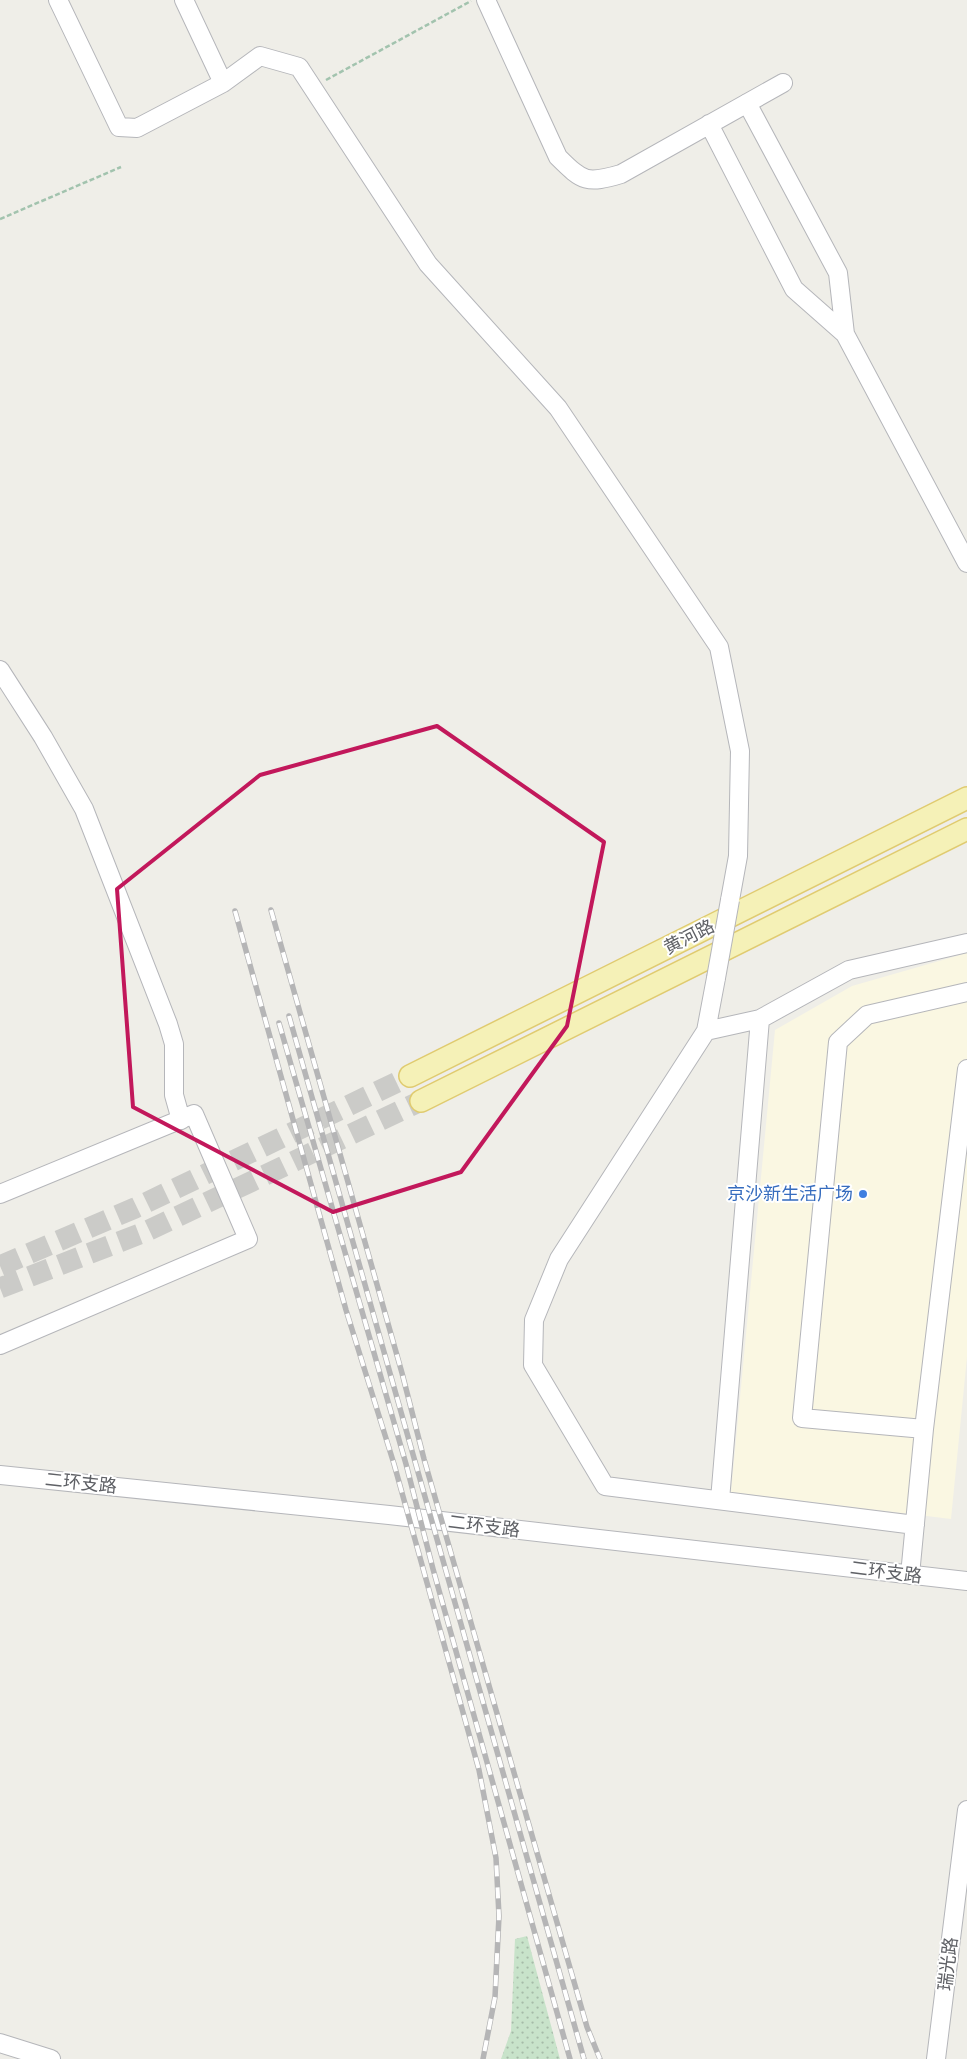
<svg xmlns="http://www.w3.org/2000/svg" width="967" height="2059" font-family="Montserrat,'Noto Sans SC',sans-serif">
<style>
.commercial{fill:#faf7e2}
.park{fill:url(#park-dots)}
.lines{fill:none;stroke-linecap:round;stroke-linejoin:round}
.major-tunnel{stroke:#cbcbc8;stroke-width:21;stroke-dasharray:21 11;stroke-linecap:butt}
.minor-casing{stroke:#b5b6ba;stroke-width:20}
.major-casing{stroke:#e0cb70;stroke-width:24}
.path{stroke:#a2c3ae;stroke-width:2.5;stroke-dasharray:5 2.5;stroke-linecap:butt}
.minor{stroke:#fff;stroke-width:18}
.major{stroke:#f5f1b7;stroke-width:21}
.rail-casing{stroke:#b5b5b6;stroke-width:5.5}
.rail{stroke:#fff;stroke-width:4;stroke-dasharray:11;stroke-linecap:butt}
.minor-bridge-casing{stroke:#b5b6ba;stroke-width:20;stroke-linecap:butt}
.minor-bridge{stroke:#fff;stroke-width:18}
.marked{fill:none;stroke:#c2185b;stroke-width:4;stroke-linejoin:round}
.shop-dot{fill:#3f7fe0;stroke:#fff;stroke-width:2}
.labels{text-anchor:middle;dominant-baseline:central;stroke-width:4;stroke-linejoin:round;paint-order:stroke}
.street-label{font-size:18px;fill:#5f6166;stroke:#fff}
.shop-label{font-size:18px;fill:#366cbe;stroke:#fff;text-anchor:end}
</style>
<defs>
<pattern id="park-dots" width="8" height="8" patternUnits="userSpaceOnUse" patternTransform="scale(1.25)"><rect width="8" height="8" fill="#c8e3ca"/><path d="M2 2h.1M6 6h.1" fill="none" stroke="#a6bba8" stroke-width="1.8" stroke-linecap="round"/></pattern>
</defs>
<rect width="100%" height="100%" fill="#efeee8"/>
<path class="commercial" d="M967 953V1357L951 1519 731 1492 775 1030 852 986Z"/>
<path class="park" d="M527 1936 560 2059H501L511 2031 515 1939Z"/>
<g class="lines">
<path class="major-tunnel" d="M0 1266 135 1208 410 1076
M0 1288 145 1232 421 1101"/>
<defs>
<path id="minor" d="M58 0 119 127 137 128 223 83 260 56 299 67 428 264 558 408 719 647 740 751 738 856 730 900
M184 0 223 83
M486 0 558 157C583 182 587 184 621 174L783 83
M747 103 838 273 845 334
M709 124 794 289 845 334 967 563
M0 670 43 737 84 809 168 1024 174 1044V1095L181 1120
M716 978 706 1031 559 1259 534 1320 533 1365 605 1486 915 1525
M706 1031 760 1019 849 970 967 943
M0 1194 194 1114 248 1239 0 1345
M924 1429 967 1069
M0 1475 389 1515 967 1581
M720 1500 760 1019
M910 1575 924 1429 802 1418 838 1042 867 1015 967 992
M0 2043 51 2059
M936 2059 967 1810"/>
<path id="major" d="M410 1076 967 798
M421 1101 967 829"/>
</defs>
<use href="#minor" class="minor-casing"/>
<use href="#major" class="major-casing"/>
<path class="path" d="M326 80 471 1
M0 219 121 167"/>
<use href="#minor" class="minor"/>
<use href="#major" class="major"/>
<defs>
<path id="rail" d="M271 910 402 1373 424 1459 587 2027 600 2059
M235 911 346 1310 394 1464 479 1770 496 1858 499 1916 495 1997 483 2059
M289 1016 584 2059
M279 1023 406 1464 433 1569 570 2059"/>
</defs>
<use href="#rail" class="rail-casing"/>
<use href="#rail" class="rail"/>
<defs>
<path id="minor-bridge" d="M716 978 730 900"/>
</defs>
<use href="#minor-bridge" class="minor-bridge-casing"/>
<use href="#minor-bridge" class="minor-bridge"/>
</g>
<path class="marked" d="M437 726 604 842 567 1026 461 1172 333 1212 133 1107 117 889 260 775Z"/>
<circle class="shop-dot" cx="863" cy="1194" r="5"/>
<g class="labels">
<g class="street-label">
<text transform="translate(689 937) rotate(-27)">黄河路</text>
<text transform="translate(81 1483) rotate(6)">二环支路</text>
<text transform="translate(484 1526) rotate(7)">二环支路</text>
<text transform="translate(886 1572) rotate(7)">二环支路</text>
<text transform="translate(948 1964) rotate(-83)">瑞光路</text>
</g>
<g class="shop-label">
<text x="853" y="1194">京沙新生活广场</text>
</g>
</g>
</svg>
